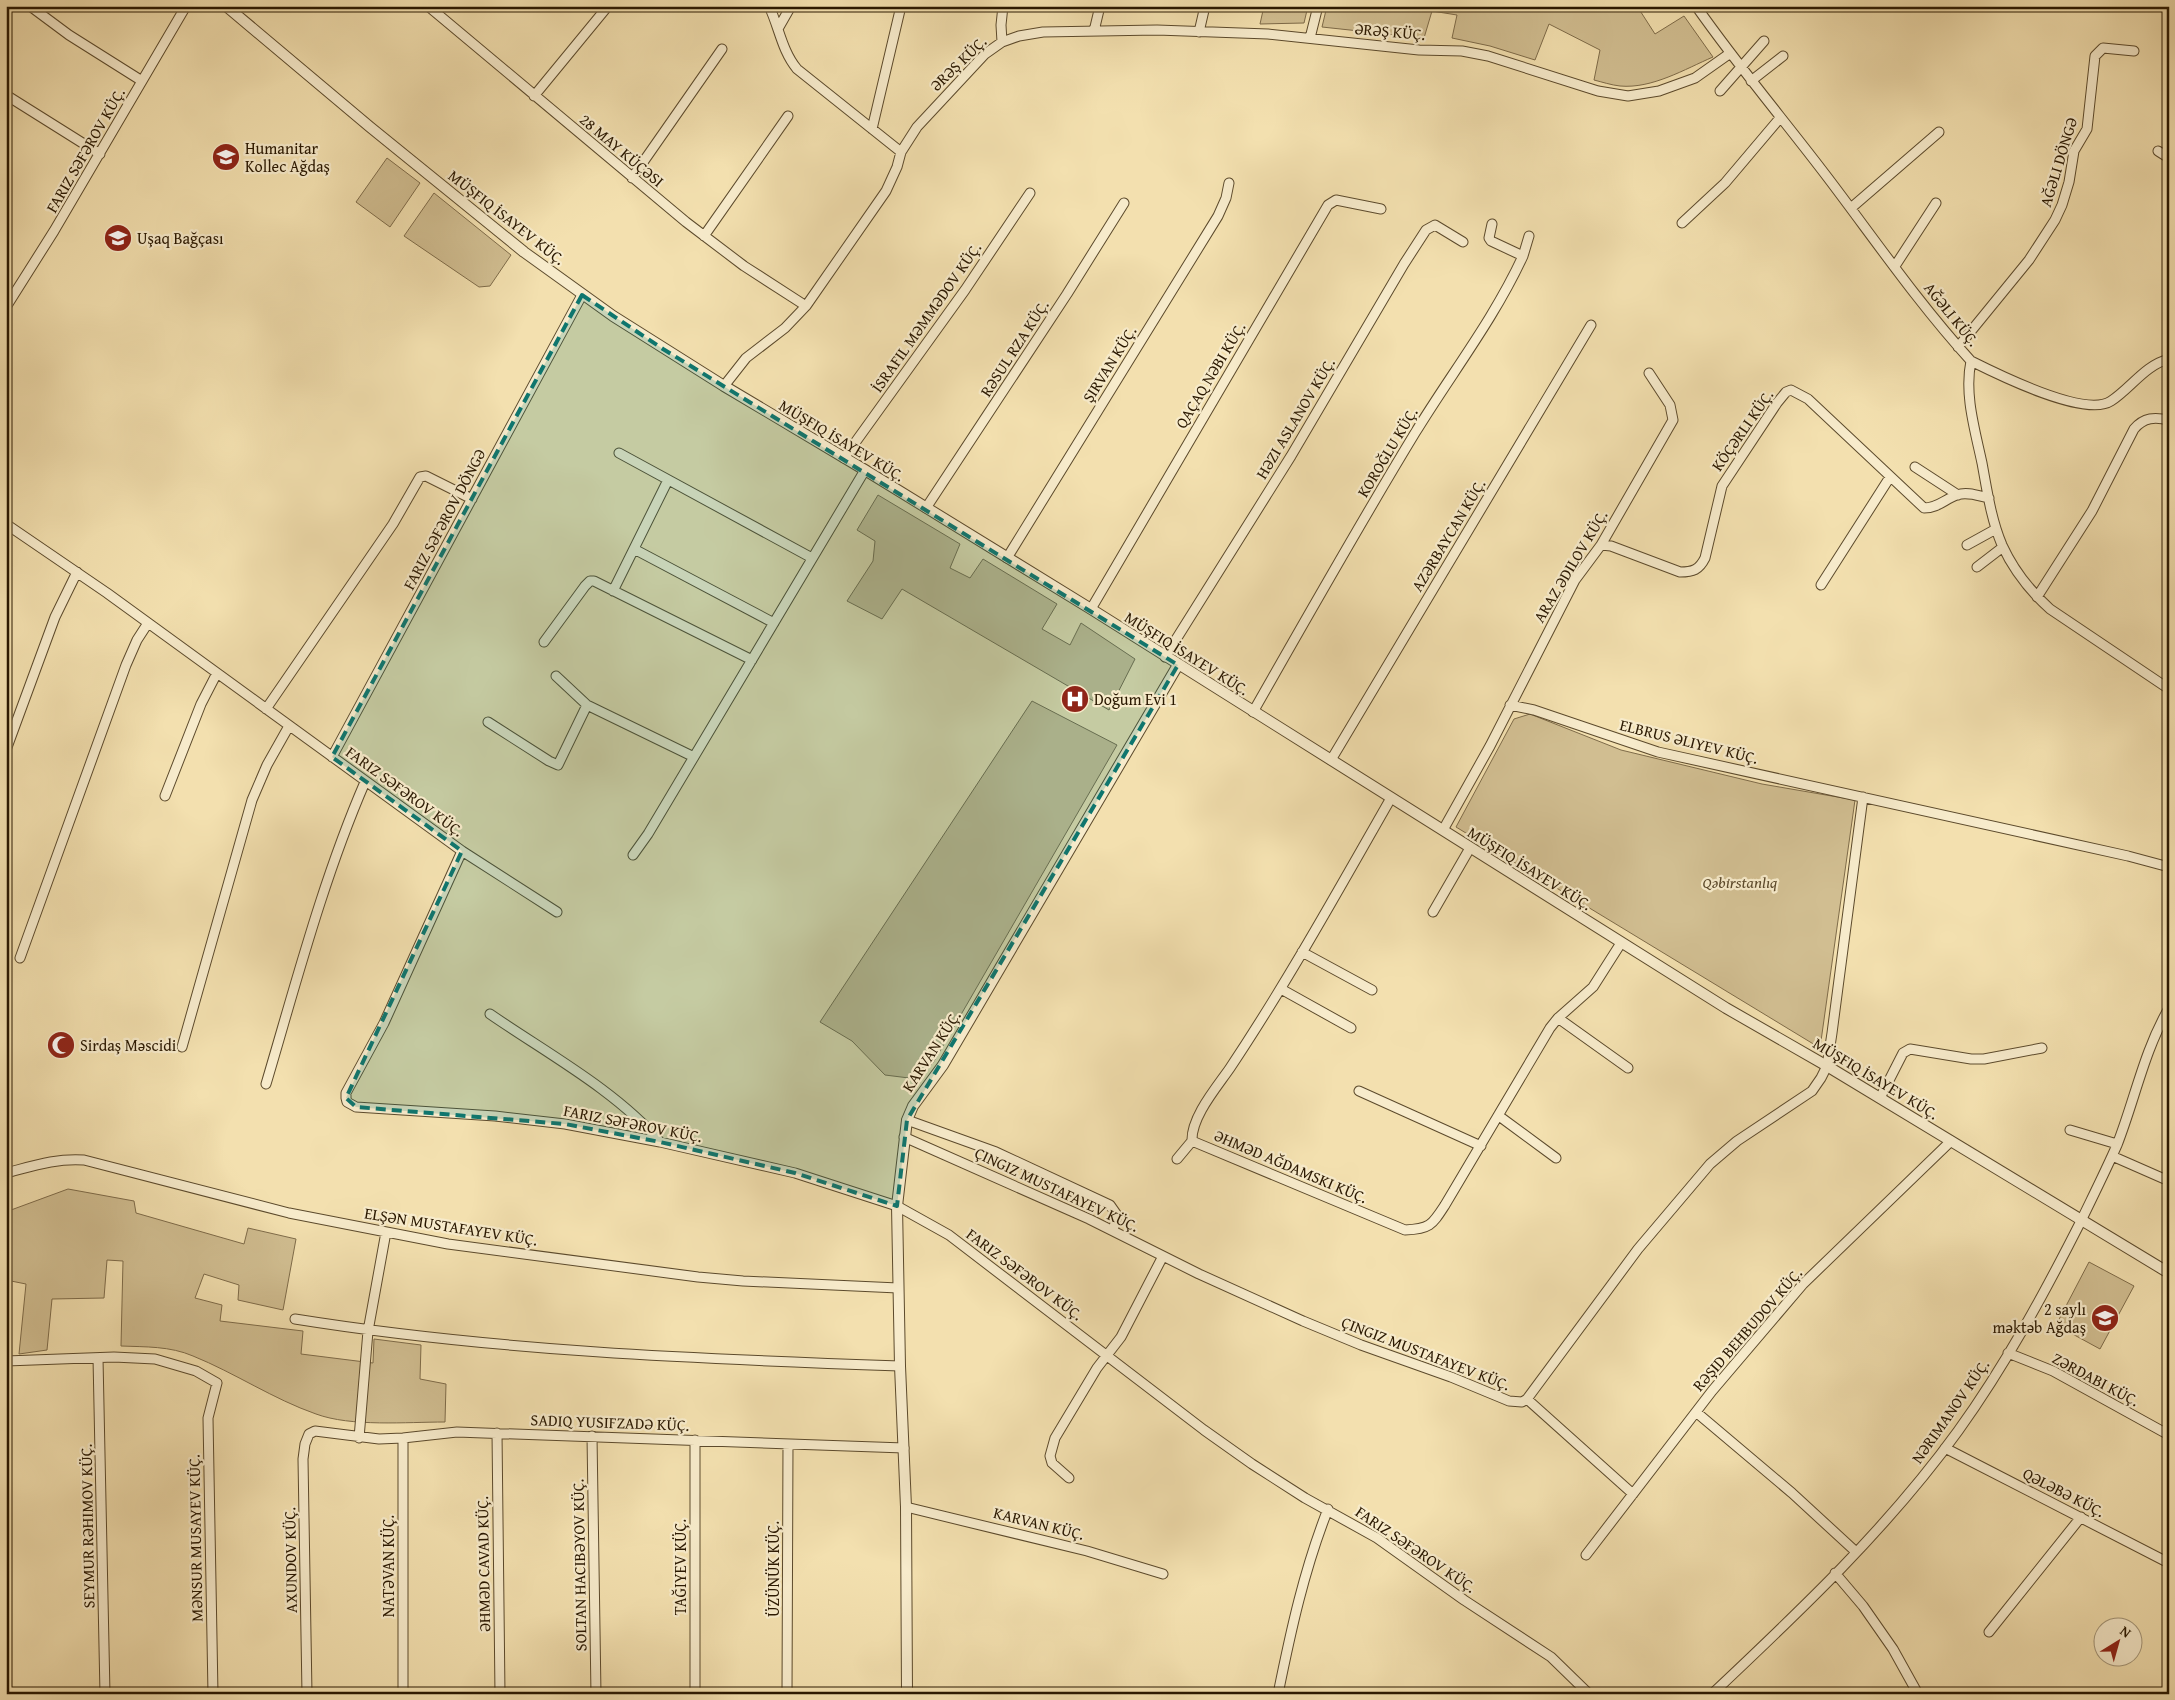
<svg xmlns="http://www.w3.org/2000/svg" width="2175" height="1700" font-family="'Gentium Book Plus',serif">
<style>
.green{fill:#d1be91;stroke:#7e6b49}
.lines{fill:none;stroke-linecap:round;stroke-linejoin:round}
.minor-casing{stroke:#5c4a2c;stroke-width:11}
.tertiary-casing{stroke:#5c4a2c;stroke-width:12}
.minor{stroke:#f7ebcb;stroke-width:9}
.tertiary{stroke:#f7ebcb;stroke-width:10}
.marked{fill:#0f766e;fill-opacity:0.2;stroke:#0f766e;stroke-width:4;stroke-dasharray:10 6;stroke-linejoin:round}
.labels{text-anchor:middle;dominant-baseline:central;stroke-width:4.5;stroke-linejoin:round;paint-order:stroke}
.street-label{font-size:16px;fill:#2a1801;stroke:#f7ebcb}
.poi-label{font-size:16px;fill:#2a1801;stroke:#f7ebcb;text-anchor:start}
.park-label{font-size:16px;font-style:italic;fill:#5c4a2c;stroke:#f7ebcb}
</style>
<rect width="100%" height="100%" fill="#f3e0af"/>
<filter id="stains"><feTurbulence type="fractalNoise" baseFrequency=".004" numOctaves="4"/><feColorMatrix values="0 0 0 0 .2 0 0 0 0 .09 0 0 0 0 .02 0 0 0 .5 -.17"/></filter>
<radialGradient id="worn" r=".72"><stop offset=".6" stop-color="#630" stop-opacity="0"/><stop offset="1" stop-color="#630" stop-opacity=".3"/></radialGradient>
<path class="green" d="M1264 6H1308L1304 23 1260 24Z
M1327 6H1637L1655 34 1684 16 1713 57C1685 69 1652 89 1620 86 1611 85 1602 82 1594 80L1600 50 1549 24 1535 60 1490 46 1452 38 1457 15 1432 11 1424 38 1322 27Z
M387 158 420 183 390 227 356 202Z
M434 193 511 255 490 286 479 287 404 236Z
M878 495 960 544 950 568 970 578 983 559 1057 604 1042 629 1070 645 1081 623 1135 659 1109 710 902 589 882 619 847 601 873 561 875 541 857 530Z
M1032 701 1117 745 933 1063 917 1079 885 1075 852 1041 820 1022Z
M1530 714 1621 750 1762 784 1855 800 1820 1048 1456 827 1514 719Z
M68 1189 134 1201 136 1213 244 1244 248 1228 296 1239 283 1310 238 1300 239 1285 204 1274 195 1298 222 1305 220 1321 303 1331 301 1354 373 1363 374 1339 421 1345 420 1379 446 1384 445 1422C407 1422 351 1427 316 1414 273 1399 235 1373 193 1356 170 1346 145 1347 121 1346L123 1261 107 1260 104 1298 52 1299 47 1350 19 1354 26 1284 6 1280V1232L11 1210Z
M2089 1262 2134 1286 2100 1349 2056 1325Z"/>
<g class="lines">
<defs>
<path id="minor" d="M30 6 69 35 142 81
M428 6 686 222 744 266 806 306
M769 6C779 27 782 51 797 69L901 152
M1696 6C1738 66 1784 120 1828 178 1875 240 1919 304 1971 361 1964 394 1975 430 1982 463 1987 490 1991 519 2002 545 2013 569 2030 591 2050 609L2169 689
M779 27 791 6
M1094 31 1100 6
M1199 32 1205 6
M1310 38 1318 6
M1002 42 1001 25 1003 6
M1751 81 1783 56
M1720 91 1764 41
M6 95 100 154
M534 96 608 6
M872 129 901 6
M2158 151 2169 158
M632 178 722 49
M1851 208 1939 132
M1682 223 1725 183 1780 118
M704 236 788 116
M1523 256 1529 236
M1895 266 1936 203
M6 307 54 231 186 6
M1958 347 2029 260 2055 220 2062 205 2069 182 2074 151 2087 129 2095 56 2103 48 2134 51
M1971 361C1997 374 2085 418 2111 401 2131 388 2145 365 2169 359
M724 386 746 358 785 328 806 306 886 191 897 167 901 152 917 127 985 54 1002 42 1019 36 1043 32 1157 30 1268 34 1419 50 1462 51 1488 56 1598 91 1628 96 1659 91 1695 78 1729 54
M619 453 812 558
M844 458 965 290 1030 193
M1915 467 1958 495
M926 508 1067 294 1124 203
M6 524 107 593 462 851 384 1023 346 1093V1098L347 1102 356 1107 495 1116 565 1124 660 1142 795 1173 897 1206 949 1235 1204 1430 1252 1464 1305 1498 1377 1538 1464 1600 1551 1657 1589 1694
M1601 545 1611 546 1680 572C1693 572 1699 570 1705 558L1722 486 1777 403 1786 392 1791 390 1808 399 1924 508C1938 508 1945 499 1957 495 1967 491 1979 496 1989 498
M1967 545 1996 529
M634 549 774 623
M1007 558 1218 216 1226 198 1229 183
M1977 567 2003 547
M1821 585 1890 477
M613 591 668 480
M2037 597 2092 511 2134 429C2144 417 2155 417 2169 420
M1091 609 1328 205 1336 200 1381 209
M544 642 585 586 590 581H594L752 660
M1165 657 1291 456 1404 264 1426 230 1435 225 1463 242
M556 676 587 705
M1510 705 1534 710 1658 752 2128 856 2169 867
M266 709 393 524 420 477 426 476 472 499
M1253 712C1306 619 1359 525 1415 433 1451 374 1494 319 1523 256L1491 241 1489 238 1492 224
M488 722 549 761 558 765 587 705 694 757
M6 750 55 617 77 572
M332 757 582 295
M1331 760 1591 325
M165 796 201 704 217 673
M1391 798C1339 889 1288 981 1230 1068 1217 1087 1191 1117 1192 1141L1405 1230C1430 1229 1432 1225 1445 1205L1550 1028 1558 1018 1593 987 1621 943
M1443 830 1490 746 1575 580 1601 545 1673 420 1670 405 1649 373
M462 851 557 912
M633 855 648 834 865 470
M1433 912 1470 848
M1302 952 1372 990
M20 958 126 665 137 640 148 623
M1281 989 1351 1028
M490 1014C545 1052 617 1091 660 1142
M1558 1018 1628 1068
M182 1047 252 800 267 765 289 726
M266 1084C296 983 323 879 365 782
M1359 1091 1481 1146
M1880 1098 1903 1053 1910 1049 1971 1059H1984L2042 1048
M1499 1116 1556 1158
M907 1120 996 1152 1110 1205 1117 1215 1113 1231
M2070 1130 2117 1144
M904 1137 1089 1219 1199 1274 1303 1321 1361 1345 1451 1377 1509 1401 1522 1402 1527 1399 1638 1249 1710 1164 1737 1141 1812 1091 1821 1078 1827 1066 1832 1033 1863 797
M2112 1156 2169 1181
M1177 1159 1192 1141
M6 1173C33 1166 56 1158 84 1160L289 1213 448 1244 698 1277 743 1281 898 1288
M295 1319C495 1351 698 1359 900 1366
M2008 1353 2053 1371 2169 1435
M98 1358 105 1694
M6 1361 114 1357 155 1359 196 1371 217 1383 208 1418 213 1694
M1527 1399 1633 1494
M1696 1412 1792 1493 1855 1551
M497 1433 500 1694
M592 1436 596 1694
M359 1438 368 1331 386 1232
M403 1438V1694
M695 1440V1694
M1945 1448 2169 1563
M1069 1478 1052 1463 1050 1456 1055 1438 1097 1368 1121 1337 1163 1256
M906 1507 1087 1551 1163 1574
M1586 1555 1712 1391 1803 1284 1951 1141
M1835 1573 1863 1606 1893 1649 1918 1694
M1989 1632 2081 1517
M307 1694 303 1459 305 1444 309 1434 315 1431 379 1439 403 1438 457 1432 904 1448
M787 1694 788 1444
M1278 1694C1291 1630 1304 1570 1328 1509
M1712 1694C1799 1612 1888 1528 1958 1431 2005 1366 2045 1292 2081 1221 2093 1196 2106 1170 2117 1145 2135 1099 2144 1051 2169 1008"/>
<path id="tertiary" d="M226 6 370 127 524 252 613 316 724 386 865 470 1091 609 1726 1008 1827 1066 2169 1273
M907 1694 906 1507 900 1366 897 1206 907 1120 913 1106 943 1065 1178 665"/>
</defs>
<use href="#minor" class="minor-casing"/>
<use href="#tertiary" class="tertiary-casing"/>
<use href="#minor" class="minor"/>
<use href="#tertiary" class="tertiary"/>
</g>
<path class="marked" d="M582 295 663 349 1178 665 907 1120 897 1206 795 1173 660 1142 565 1124 356 1107 346 1098 462 851 332 757Z"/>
<defs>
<symbol id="school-disc" viewBox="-11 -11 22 22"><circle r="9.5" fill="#8f2418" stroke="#f7ebcb"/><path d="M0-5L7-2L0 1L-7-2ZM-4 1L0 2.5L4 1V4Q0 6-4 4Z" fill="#fff"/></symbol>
<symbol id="hospital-disc" viewBox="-11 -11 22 22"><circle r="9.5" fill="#8f2418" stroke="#f7ebcb"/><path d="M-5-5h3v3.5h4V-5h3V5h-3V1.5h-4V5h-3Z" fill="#fff"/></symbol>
<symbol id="mosque-disc" viewBox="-11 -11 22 22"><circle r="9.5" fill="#8f2418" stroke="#f7ebcb"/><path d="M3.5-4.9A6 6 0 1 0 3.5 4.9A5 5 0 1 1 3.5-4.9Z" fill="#fff"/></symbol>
</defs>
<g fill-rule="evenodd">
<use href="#school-disc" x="210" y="141" width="32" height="32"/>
<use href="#school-disc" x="102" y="222" width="32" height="32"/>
<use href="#hospital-disc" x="1059" y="683" width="32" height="32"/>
<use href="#mosque-disc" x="45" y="1029" width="32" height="32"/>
<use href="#school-disc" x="2089" y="1302" width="32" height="32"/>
</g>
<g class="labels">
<g class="street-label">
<text transform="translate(1390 31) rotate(5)">ƏRƏŞ KÜÇ.</text>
<text transform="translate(958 63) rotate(-44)">ƏRƏŞ KÜÇ.</text>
<text transform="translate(85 150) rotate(-60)">FARIZ SƏFƏROV KÜÇ.</text>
<text transform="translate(622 150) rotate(40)">28 MAY KÜÇƏSI</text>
<text transform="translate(2058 162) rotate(-73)">AĞƏLI DÖNGƏ</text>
<text transform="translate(507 217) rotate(38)">MÜŞFIQ İSAYEV KÜÇ.</text>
<text transform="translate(1952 314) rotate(51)">AĞƏLI KÜÇ.</text>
<text transform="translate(926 317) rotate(-55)">İSRAFIL MƏMMƏDOV KÜÇ.</text>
<text transform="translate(1014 348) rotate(-57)">RƏSUL RZA KÜÇ.</text>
<text transform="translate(1109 364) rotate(-58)">ŞIRVAN KÜÇ.</text>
<text transform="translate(1210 375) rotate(-59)">QAÇAQ NƏBI KÜÇ.</text>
<text transform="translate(1295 418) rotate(-59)">HƏZI ASLANOV KÜÇ.</text>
<text transform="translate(1742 430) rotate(-55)">KÖÇƏRLI KÜÇ.</text>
<text transform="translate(842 440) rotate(31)">MÜŞFIQ İSAYEV KÜÇ.</text>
<text transform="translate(1387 452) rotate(-59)">KOROĞLU KÜÇ.</text>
<text transform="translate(444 519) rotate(-62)">FARIZ SƏFƏROV DÖNGƏ</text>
<text transform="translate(1448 535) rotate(-59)">AZƏRBAYCAN KÜÇ.</text>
<text transform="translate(1570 566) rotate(-59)">ARAZ ƏDILOV KÜÇ.</text>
<text transform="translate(1187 653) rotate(32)">MÜŞFIQ İSAYEV KÜÇ.</text>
<text transform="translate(1689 741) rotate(14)">ELBRUS ƏLIYEV KÜÇ.</text>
<text transform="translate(405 791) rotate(36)">FARIZ SƏFƏROV KÜÇ.</text>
<text transform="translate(1530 868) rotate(32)">MÜŞFIQ İSAYEV KÜÇ.</text>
<text transform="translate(931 1051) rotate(-57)">KARVAN KÜÇ.</text>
<text transform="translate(1876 1078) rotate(31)">MÜŞFIQ İSAYEV KÜÇ.</text>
<text transform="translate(633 1123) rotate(11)">FARIZ SƏFƏROV KÜÇ.</text>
<text transform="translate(1291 1166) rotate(23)">ƏHMƏD AĞDAMSKI KÜÇ.</text>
<text transform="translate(1057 1189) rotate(25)">ÇINGIZ MUSTAFAYEV KÜÇ.</text>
<text transform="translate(451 1226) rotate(9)">ELŞƏN MUSTAFAYEV KÜÇ.</text>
<text transform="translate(1025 1274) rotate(37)">FARIZ SƏFƏROV KÜÇ.</text>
<text transform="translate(1747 1329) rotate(-49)">RƏŞID BEHBUDOV KÜÇ.</text>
<text transform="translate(1426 1353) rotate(21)">ÇINGIZ MUSTAFAYEV KÜÇ.</text>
<text transform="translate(2096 1379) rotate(28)">ZƏRDABI KÜÇ.</text>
<text transform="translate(1950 1411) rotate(-55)">NƏRIMANOV KÜÇ.</text>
<text transform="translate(610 1422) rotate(2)">SADIQ YUSIFZADƏ KÜÇ.</text>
<text transform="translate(2064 1492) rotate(27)">QƏLƏBƏ KÜÇ.</text>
<text transform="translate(1039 1523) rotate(14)">KARVAN KÜÇ.</text>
<text transform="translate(87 1526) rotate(-91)">SEYMUR RƏHIMOV KÜÇ.</text>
<text transform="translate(195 1538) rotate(-91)">MƏNSUR MUSAYEV KÜÇ.</text>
<text transform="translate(1416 1549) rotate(34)">FARIZ SƏFƏROV KÜÇ.</text>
<text transform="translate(290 1560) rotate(-91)">AXUNDOV KÜÇ.</text>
<text transform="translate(483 1564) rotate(-91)">ƏHMƏD CAVAD KÜÇ.</text>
<text transform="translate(579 1565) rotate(-91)">SOLTAN HACIBƏYOV KÜÇ.</text>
<text transform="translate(388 1566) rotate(-90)">NATƏVAN KÜÇ.</text>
<text transform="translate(680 1567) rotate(-90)">TAĞIYEV KÜÇ.</text>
<text transform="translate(773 1569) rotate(-90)">ÜZÜNÜK KÜÇ.</text>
</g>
<g class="poi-label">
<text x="245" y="148">Humanitar<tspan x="245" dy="18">Kollec Ağdaş</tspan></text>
<text x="137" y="238">Uşaq Bağçası</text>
<text x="1094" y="699">Doğum Evi 1</text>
<text x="80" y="1045">Sirdaş Məscidi</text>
<text x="2086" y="1309" text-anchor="end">2 saylı<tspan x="2086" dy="18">məktəb Ağdaş</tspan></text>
</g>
<g class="park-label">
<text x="1740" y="882">Qəbirstanlıq</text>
</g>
</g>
<rect width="2175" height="1700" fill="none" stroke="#f3e0af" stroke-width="25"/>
<rect x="8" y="8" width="2160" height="1685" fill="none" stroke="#2a1801" stroke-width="2.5"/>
<rect x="12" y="12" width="2150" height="1675" fill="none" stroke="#2a1801"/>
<g transform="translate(2118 1642) rotate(37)"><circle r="24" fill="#f7ebcb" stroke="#a5977a"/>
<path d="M0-4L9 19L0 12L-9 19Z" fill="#8f2418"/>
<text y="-8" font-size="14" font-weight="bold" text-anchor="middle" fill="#2a1801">N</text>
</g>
<rect width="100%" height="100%" filter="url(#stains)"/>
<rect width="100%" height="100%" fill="url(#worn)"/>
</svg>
